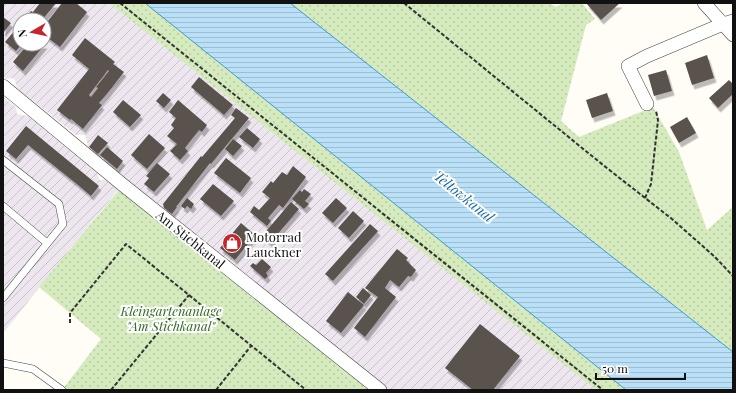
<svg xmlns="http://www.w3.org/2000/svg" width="736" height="393" font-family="'Playfair Display',serif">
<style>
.industrial{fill:url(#industrial-furrows);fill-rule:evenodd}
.grass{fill:url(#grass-dots)}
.water{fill:url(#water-rules);stroke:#3f96cf}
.building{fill:#5a524d;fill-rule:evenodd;filter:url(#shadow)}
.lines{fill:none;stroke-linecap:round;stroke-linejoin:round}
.service-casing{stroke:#444;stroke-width:8}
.minor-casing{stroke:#444;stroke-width:14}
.path{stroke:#333;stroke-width:2;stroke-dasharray:4 2;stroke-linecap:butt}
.service{stroke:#fff;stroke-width:7}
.minor{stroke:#fff;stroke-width:13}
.labels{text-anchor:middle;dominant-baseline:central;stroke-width:4;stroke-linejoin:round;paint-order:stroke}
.poi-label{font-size:13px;fill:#111;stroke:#fff;text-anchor:start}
.street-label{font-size:13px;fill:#111;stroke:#fff}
.park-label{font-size:13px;font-style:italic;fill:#2f6b1f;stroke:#fff}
.water-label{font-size:14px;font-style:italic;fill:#1768a6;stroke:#fff}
</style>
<defs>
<pattern id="industrial-furrows" width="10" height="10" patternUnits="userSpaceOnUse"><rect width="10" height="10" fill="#eee6ef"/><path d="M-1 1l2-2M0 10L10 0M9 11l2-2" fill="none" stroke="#cbc4cc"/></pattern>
<pattern id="grass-dots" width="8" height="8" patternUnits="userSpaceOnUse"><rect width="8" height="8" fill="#d5ebbd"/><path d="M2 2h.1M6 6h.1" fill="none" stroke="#b6c8a1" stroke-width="1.8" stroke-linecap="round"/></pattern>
<pattern id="water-rules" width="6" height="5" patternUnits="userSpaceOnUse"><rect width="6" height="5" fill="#b9e0f7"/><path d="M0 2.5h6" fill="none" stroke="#9ebfd3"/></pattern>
<filter id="shadow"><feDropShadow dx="2.5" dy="4.5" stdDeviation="0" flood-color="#0004"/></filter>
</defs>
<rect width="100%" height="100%" fill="#fffdf5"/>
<path class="industrial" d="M3 3H112L598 390H388L87 147 88 145 85 135H76L17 88 14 78 6 79 3 77ZM20 20H44V44H20Z
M3 97 16 107 17 114 28 116 98 174 99 180H106L118 190 3 333Z"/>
<path class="grass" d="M109 3H145L626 390H596Z
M290 3H549L557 7 562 3H582L595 19 586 25 561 121 579 137 653 107 679 152 707 230 733 207V352Z
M123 185 373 390H62L101 339 39 287Z"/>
<path class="water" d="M145 3H290L733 352V390H626Z"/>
<path class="building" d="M40 3H56L42 20H24L31 11 33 12Z
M62 3H76L87 12 60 47 44 35V26Z
M586 3H620L601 20Z
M3 17 11 23 3 33Z
M20 24V44H22L16 51 5 42Z
M85 38 115 62 113 64 124 72 106 95 99 103 102 105 83 129 71 119 70 120 57 110 89 69 72 55ZM108 70 109 71 96 87 98 88 91 97 89 95Z
M28 44H45L23 71 13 62Z
M707 55 714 78 692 85 685 63Z
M666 70 672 91 654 96 648 75Z
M199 77 233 105 224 115 191 87Z
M729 80 733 84V94L718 108 709 98Z
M163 93 171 100 164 108 156 101Z
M607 93 613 111 592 118 586 100Z
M123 100 141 115 130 127 113 112Z
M178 100 207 125 202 132 199 130 185 148 188 151 180 160 170 151 177 144 167 136 174 128 171 125 176 118 169 112Z
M236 108 249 118 211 164 210 163 176 207H177L172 214 164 208 163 204 201 156 202 157 235 118 231 115Z
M687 117 696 133 679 143 670 127Z
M26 126 99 186 91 196 78 185 28 145 16 159 6 151Z
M247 128 260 139 253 148 239 137Z
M149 134 165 148 147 169 131 155Z
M98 135 108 143 98 154 89 147Z
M233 139 242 146 233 156 225 149Z
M107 147 123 161 117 169 100 155Z
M226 158 251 178 240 193 214 173Z
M157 163 170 174 154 192 144 184 149 178 146 176Z
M293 166 306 177 283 208 279 205 268 218 271 221 267 226 250 212 254 206 259 210 270 198 262 192 271 181 273 183 282 172 287 175Z
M213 184 234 201 221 216 200 199Z
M304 189 311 194 305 201 309 204 304 209 292 199 300 190 302 192Z
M187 198 194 204 191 209 187 206 185 209 181 206Z
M336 198 347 208 333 223 322 213Z
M291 202 299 209 270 243 262 236Z
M353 211 364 221 349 238 338 228Z
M241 223 255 235 235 260 220 248Z
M370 224 378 231 333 281 325 274Z
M397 249 408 258 406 260 416 270 411 277 408 276 399 287 390 280 385 288 396 297 365 337 354 328 378 297 365 288Z
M262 259 271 267 266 273 268 276 265 279 250 266 253 263 256 265Z
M363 288 371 295 364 304 356 297Z
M348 292 364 305 341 333 326 321Z
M480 324 520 356 493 390H473L445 368Z"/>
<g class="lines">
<defs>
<path id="service" d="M3 160 59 204 63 224 3 298
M3 206 47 243
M3 363 33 369 62 390"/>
<path id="minor" d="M704 3 733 35
M3 86 123 185 380 390
M647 104 628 66 647 56 723 24 733 21"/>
</defs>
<use href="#service" class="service-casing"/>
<use href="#minor" class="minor-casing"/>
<path class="path" d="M120 3 603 390
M404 3 603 165 672 219 715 257 733 276
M645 198 651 184 658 120 656 111
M70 323V313L126 244 306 390
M111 390 189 295
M216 390 251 346"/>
<use href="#service" class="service"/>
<use href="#minor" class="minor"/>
</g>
<defs>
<symbol id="shop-disc" viewBox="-11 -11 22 22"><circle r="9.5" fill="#c4262e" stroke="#fff"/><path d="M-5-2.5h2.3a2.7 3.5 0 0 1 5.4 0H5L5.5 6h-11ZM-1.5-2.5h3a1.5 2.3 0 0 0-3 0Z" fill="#fff"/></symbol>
</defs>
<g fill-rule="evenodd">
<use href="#shop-disc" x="221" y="232" width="22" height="22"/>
</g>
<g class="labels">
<g class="poi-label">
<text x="246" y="236">Motorrad<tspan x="246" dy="15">Lauckner</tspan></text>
</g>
<g class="street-label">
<text transform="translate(191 239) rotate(39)">Am Stichkanal</text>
</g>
<g class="park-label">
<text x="171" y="310">Kleingartenanlage<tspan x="171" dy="15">"Am Stichkanal"</tspan></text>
</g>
<g class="water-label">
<text transform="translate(464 196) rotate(39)">Teltowkanal</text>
</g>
</g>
<rect width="736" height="393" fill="none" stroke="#111111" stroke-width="8"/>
<g transform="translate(32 32) rotate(261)"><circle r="19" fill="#ffffff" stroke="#a0a0a0"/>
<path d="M0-3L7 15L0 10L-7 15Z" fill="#c4262e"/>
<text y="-6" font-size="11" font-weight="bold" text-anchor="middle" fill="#111111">N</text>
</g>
<path d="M596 373v6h89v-6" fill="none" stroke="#111111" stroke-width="2"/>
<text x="602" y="373" font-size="12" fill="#111111" stroke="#ffffff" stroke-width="3" paint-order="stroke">50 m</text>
</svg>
